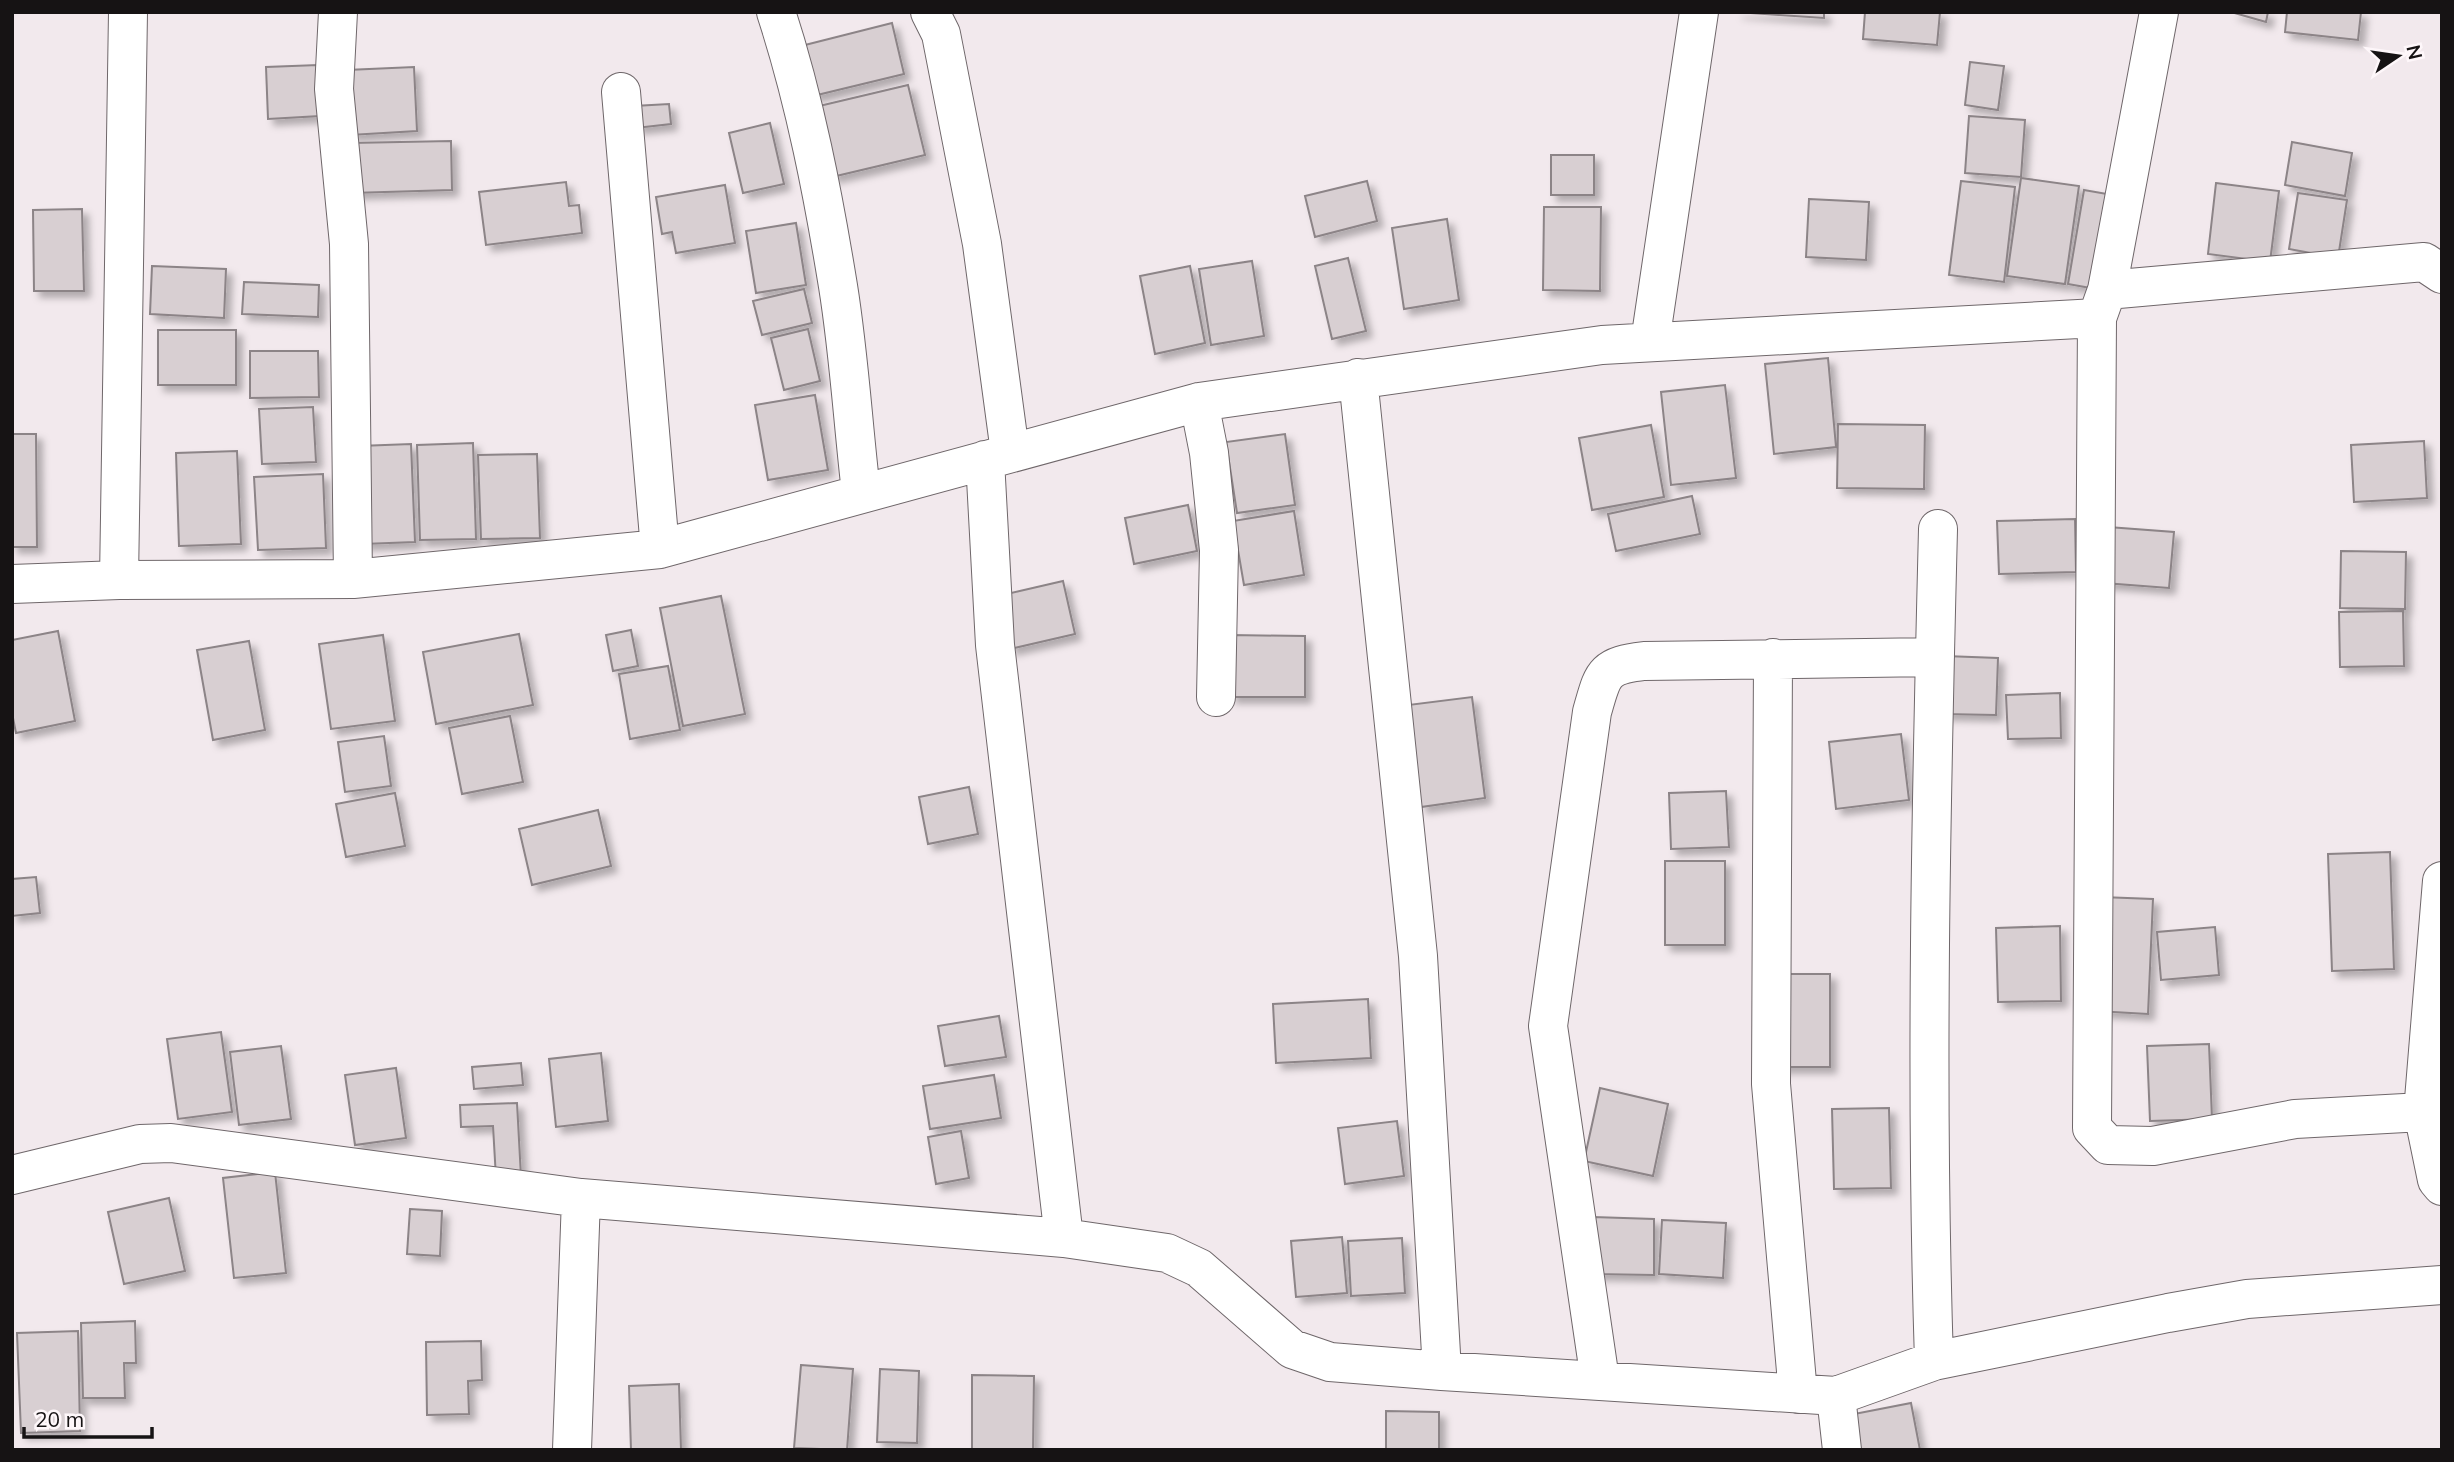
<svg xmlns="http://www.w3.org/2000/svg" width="2454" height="1462" font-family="Mulish,sans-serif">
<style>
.building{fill:#d8cfd2;stroke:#8c8487;stroke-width:2;filter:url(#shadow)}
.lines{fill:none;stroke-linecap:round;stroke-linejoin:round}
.minor-casing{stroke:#6f676a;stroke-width:40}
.minor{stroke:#fff;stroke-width:38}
</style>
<defs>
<filter id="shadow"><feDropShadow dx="6" dy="6" stdDeviation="3.5" flood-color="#0004"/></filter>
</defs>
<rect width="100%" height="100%" fill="#f2e9ed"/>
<path class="building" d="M1736 12H1824V18Z
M1865 12H1940L1937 45 1863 39Z
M2231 12H2268L2266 22Z
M2287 12H2361L2358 40 2285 32Z
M892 23 904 74 813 96 801 46Z
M1970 62 2004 66 1998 110 1965 105Z
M318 65 320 116 268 119 266 67Z
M414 67 417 131 350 135 347 70Z
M908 85 925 155 832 177 815 107Z
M669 104 671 124 636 128 634 106Z
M1969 116 2025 120 2021 177 1965 173Z
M770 123 784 184 743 193 729 133Z
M451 141 452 190 351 193 350 143Z
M2292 142 2352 153 2345 196 2285 185Z
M1551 155H1594V195H1551Z
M2021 178 2079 186 2065 284 2007 276Z
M1367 181 1377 221 1315 237 1305 196Z
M1961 181 2015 187 2004 282 1949 275Z
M566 182 569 206 579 205 582 233 486 245 479 192Z
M2216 183 2279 191 2270 262 2208 254Z
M725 185 735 243 676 253 672 232 662 234 656 197Z
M2084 190 2130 198 2113 292 2068 284Z
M2298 193 2347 200 2338 258 2289 249Z
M1809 199 1869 202 1866 260 1806 257Z
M1544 207H1601L1600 291 1543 290Z
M82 209 84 291H34L33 210Z
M1447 219 1459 300 1404 309 1392 228Z
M796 223 806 285 756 293 746 231Z
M1348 258 1366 331 1332 339 1315 266Z
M1252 261 1264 336 1211 345 1199 269Z
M152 266 226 269 224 318 150 314Z
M1190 266 1205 343 1155 354 1140 276Z
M244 282 319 285 318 317 242 314Z
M804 289 812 323 762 335 753 301Z
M808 329 820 381 784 390 771 338Z
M158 330H236V385H158Z
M250 351H318L319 397 250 398Z
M1828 358 1836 447 1774 454 1765 364Z
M1725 385 1736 478 1671 485 1661 392Z
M815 395 828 470 768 480 755 405Z
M313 407 316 462 262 464 259 409Z
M1838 424 1925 425 1924 489 1837 488Z
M1651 425 1664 497 1592 510 1579 438Z
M12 434H36L37 547H12Z
M1285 434 1295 505 1237 513 1226 442Z
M2424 441 2427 498 2354 502 2351 445Z
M473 443 476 539 420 540 417 445Z
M411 444 415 542 363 544 359 446Z
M237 451 241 544 179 546 176 453Z
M537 454 540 538 481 539 478 455Z
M323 474 326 548 258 550 254 477Z
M1692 496 1700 534 1616 551 1608 514Z
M1188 505 1197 551 1134 564 1125 518Z
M1294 511 1304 575 1244 585 1233 521Z
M2075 519 2076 572 1999 574 1997 521Z
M2108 527 2174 532 2169 588 2104 583Z
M2341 551 2406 552 2405 609 2340 608Z
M1063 581 1075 634 1010 649 998 596Z
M721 596 745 714 683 726 660 608Z
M2403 611 2404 666 2340 667 2339 612Z
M631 630 638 666 613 671 606 635Z
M58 631 75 721 16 733 12 713V640Z
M519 634 533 705 436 724 423 652Z
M383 635 395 721 331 729 319 644Z
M1230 635 1305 636V697H1230Z
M249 641 265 730 213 740 197 650Z
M1945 656 1998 658 1996 715 1943 714Z
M668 666 680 730 630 739 619 674Z
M2060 693 2061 738 2008 739 2006 695Z
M1472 697 1485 798 1421 807 1408 705Z
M510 716 523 782 462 794 449 728Z
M1901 734 1909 800 1836 809 1829 742Z
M384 736 391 786 345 792 338 742Z
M969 787 978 834 928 844 919 797Z
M1726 791 1729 847 1671 849 1669 793Z
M395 793 405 846 346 857 336 804Z
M598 810 611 866 532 885 519 829Z
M2390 852 2394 969 2332 971 2328 854Z
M1665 861H1725V945H1665Z
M36 877 40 913 12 916V879Z
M2101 897 2153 899 2148 1014 2096 1011Z
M2060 926 2061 1001 1998 1002 1996 928Z
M2215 927 2219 975 2161 980 2157 932Z
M1779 974H1830V1067H1779Z
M1368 999 1371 1058 1276 1063 1273 1004Z
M999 1016 1006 1057 945 1066 938 1026Z
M221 1032 232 1112 178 1119 167 1039Z
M2209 1044 2212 1119 2150 1121 2147 1046Z
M281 1046 291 1119 239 1125 230 1052Z
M601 1053 608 1121 556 1127 549 1059Z
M521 1063 523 1085 474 1089 472 1067Z
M396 1068 406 1138 355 1145 345 1075Z
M994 1075 1001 1118 930 1129 923 1086Z
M1600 1088 1668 1104 1653 1176 1584 1161Z
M517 1103 521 1177 496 1178 493 1126 461 1127 460 1105Z
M1889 1108 1891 1188 1834 1189 1832 1109Z
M1397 1121 1404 1176 1345 1184 1338 1128Z
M961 1131 969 1178 936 1184 928 1137Z
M275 1172 286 1273 234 1278 223 1178Z
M169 1198 185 1271 124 1284 108 1212Z
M410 1209 442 1211 440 1256 407 1254Z
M1593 1217 1654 1219V1275L1593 1274Z
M1662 1220 1726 1223 1723 1278 1659 1274Z
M1342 1237 1347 1293 1296 1297 1291 1241Z
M1402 1238 1405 1293 1351 1296 1348 1241Z
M135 1321 136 1363H124L125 1398H83L81 1323Z
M78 1331 80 1431 21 1433 17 1333Z
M481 1341 482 1380 468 1381 469 1414 427 1415 426 1342Z
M801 1365 853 1369 847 1450 794 1448Z
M880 1369 919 1371 917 1443 877 1442Z
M972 1375 1034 1376 1033 1450H972Z
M679 1384 681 1450H631L629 1386Z
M1911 1403 1920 1450H1856L1849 1415Z
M1386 1411 1439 1412V1450H1386Z"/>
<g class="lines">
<defs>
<path id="minor" d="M338 12 334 89 349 244 353 579
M776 12C805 101 823 194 838 286 849 354 853 424 861 492
M930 12 941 34 982 244 1010 452
M621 92 660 549
M2107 290 2159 12
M2097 318 2092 1128 2108 1145 2153 1146 2295 1119 2423 1112
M1650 342 1699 12
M1358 378 1418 956 1442 1371
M1199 402 1209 453 1219 550 1216 697
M985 460 995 645 1064 1238
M119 580 128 12
M12 584 119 580 353 579 660 549 1199 402 1602 345 2097 318 2107 290 2424 262 2442 274
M1773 658 1771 1084 1798 1394
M2442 881 2423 1112 2437 1180 2442 1186
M12 1175 140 1144 171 1143 581 1198 1064 1238 1167 1253 1199 1268 1292 1349 1330 1362 1442 1371 1836 1396 1934 1361 2168 1313 2247 1299 2442 1285
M1934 1361C1925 1083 1931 806 1938 529
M1600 1380 1548 1026 1592 712C1603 674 1602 666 1644 661L1935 657
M1836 1396 1842 1450
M572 1450 581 1198"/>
</defs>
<use href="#minor" class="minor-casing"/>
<use href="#minor" class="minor"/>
</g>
<rect width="2454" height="1462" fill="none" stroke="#161314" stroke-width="28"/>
<g transform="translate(2398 56) rotate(77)" stroke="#fef7fa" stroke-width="5" paint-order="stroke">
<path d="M0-5L12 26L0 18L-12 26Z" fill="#161314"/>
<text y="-10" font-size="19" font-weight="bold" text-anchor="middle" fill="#161314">N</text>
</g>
<path d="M24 1427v10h128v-10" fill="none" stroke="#161314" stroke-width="3.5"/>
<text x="35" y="1427" font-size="21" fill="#161314" stroke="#fef7fa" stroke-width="5" paint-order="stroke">20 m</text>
</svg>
